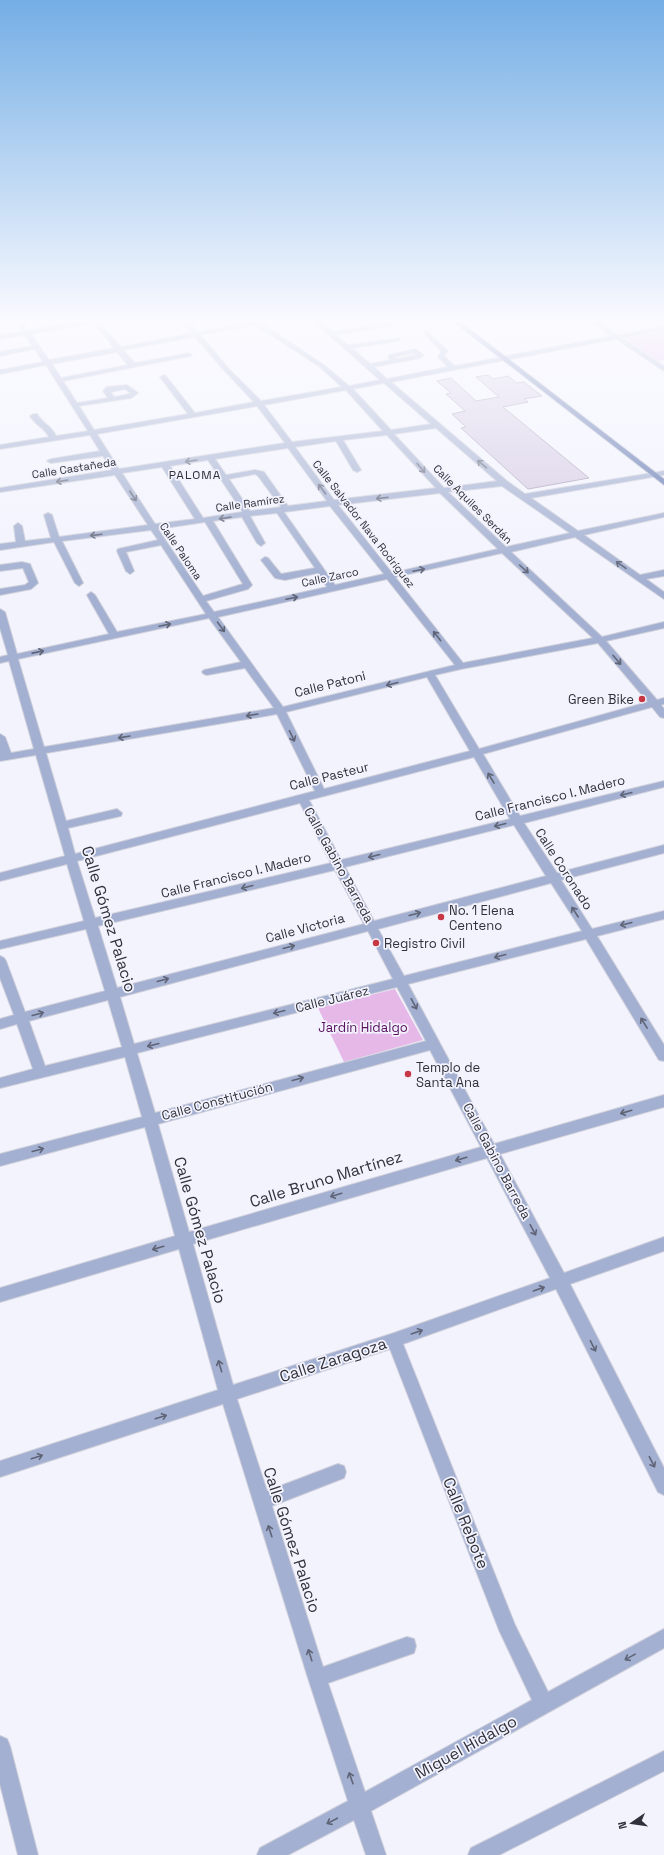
<svg xmlns="http://www.w3.org/2000/svg" width="664" height="1855" font-family="'Space Grotesk',sans-serif">
<style>
.green{fill:#e5b8e8}
.building{fill:#d5cbe3;stroke:#a89eb5}
.lines{fill:none;stroke-linecap:round;stroke-linejoin:round}
.minor-casing{stroke:#d0d0db;stroke-width:2}
.major-casing{stroke:#d0d0db;stroke-width:2}
.minor{fill:#a3b0d1;fill-rule:evenodd}
.major{fill:#5f75af;fill-rule:evenodd}
.oneway{stroke:#5f6477}
.poi-dot{fill:#c73744;stroke:#f3f3fe;stroke-width:1.5}
.labels{text-anchor:middle;dominant-baseline:central;stroke-width:3.5;stroke-linejoin:round;paint-order:stroke}
.far-street-label{font-size:11px;fill:#31313b;stroke:#f3f3fe}
.far-neighbourhood-label{font-size:12px;letter-spacing:1px;fill:#31313b;stroke:#f3f3fe}
.street-label{font-size:13px;fill:#31313b;stroke:#f3f3fe}
.poi-label{font-size:13px;fill:#31313b;stroke:#f3f3fe;text-anchor:start}
.park-label{font-size:13px;fill:#570f5e;stroke:#f3f3fe}
.near-street-label{font-size:16px;fill:#31313b;stroke:#f3f3fe}
</style>
<rect width="100%" height="100%" fill="#f3f3fe"/>
<path class="green" d="M664 330V360L658 361 624 337Z
M395 989 423 1040 344 1062 318 1008Z"/>
<path class="building" d="M488 375 493 379 508 376 517 383 524 382 542 396 524 399 528 402 503 407 589 478 528 489 461 428 466 427 452 414 465 411 446 394 451 393 437 381 451 378 476 401 499 397 476 377Z"/>
<g class="lines">
<defs>
<path id="minor" d="M17 323H23L28 330 72 323H85L82 325 31 334 49 360 114 348 94 323H100L121 347 192 333 184 323H190L198 332 246 323H261L324 365 349 386 380 380 315 323H322L332 332 384 323H397L394 325 336 335 348 345 400 338V340L398 341 352 348 370 364 390 360 388 356 389 355 415 349 424 355 420 358 374 367 387 379 448 367 438 357 441 351 425 334V332L427 331 447 350 448 351 444 356 455 366 611 336 594 323H601L618 335 664 326V330L623 338 664 366V371L616 339 391 382 507 481 525 494 664 471V475L531 498 578 531 664 513V517L584 535 640 575 664 570V576L646 579 664 592V599L575 537 511 552 602 637 664 622V628L606 641 657 700 664 698V704L661 705 664 709V718L660 717 652 707 483 754 520 816 664 781V787L524 823 557 873 664 845V853L561 880 592 929 664 911V919L597 936 664 1045V1061L659 1060 586 939 408 984 494 1144 664 1095V1107L500 1154 564 1273 664 1237V1251L570 1284 664 1468V1495L658 1492 556 1289 403 1344 515 1625 548 1692 664 1629V1648L371 1811 386 1855H366L354 1820 288 1855H257L260 1848 348 1801 308 1678 223 1404 0 1477V1461L218 1390 179 1249 0 1302V1288L175 1236 145 1127 0 1166V1154L142 1117 125 1057 0 1088V1078L33 1069 17 1024 0 1029V1019L14 1015 0 978V956L4 958 6 961 25 1012 105 991 86 929 0 949V941L84 921 67 864 0 881V873L65 856 36 755 0 761V734L5 737 11 753 34 749 9 661 0 663V657L8 655 0 628V609L5 612 17 654 109 634 87 595 91 592 95 595 117 632 206 614 161 545 126 552 134 571 130 574 126 571 117 551 118 549 158 540 151 530 62 541 83 583 79 586 75 583 54 542 0 550V544L16 542 14 526 18 523 22 526 25 541 51 538 44 515 48 513 52 515 59 537 148 525 115 475 0 492V488L112 470 103 456 51 463 47 461 51 459 100 451 90 435 0 449V445L49 437C44 427 36 426 30 416L34 414H37C43 424 51 425 56 436L88 431 46 365 0 374V370L43 362 35 349 0 356V352L32 346 25 335 0 339V335L22 331ZM255 325 320 367 342 387 261 401 227 367 201 335ZM195 337 223 369 254 402 195 413 166 376 164 375 160 377 188 414 94 430 79 406 131 398 138 393 127 385 107 387 103 391 108 398 77 403 63 381 191 356 192 355 189 353 135 363 123 350ZM117 352 128 365 61 378 52 364ZM414 353 416 355 396 359 395 357ZM384 383 431 424 391 430 353 389ZM125 389 130 393 129 394 114 397 111 392ZM346 390 383 431 292 442 264 405ZM257 406 285 443 119 469 97 434ZM436 428 497 481 444 488 394 434ZM387 435 436 488 334 500 295 447 336 441 353 470 357 472 361 470 343 440ZM288 448 327 501 288 506 264 472 255 470 226 475 215 459ZM208 460 242 511V512L203 518 170 466ZM162 467 195 519 155 524 122 473ZM255 474 258 476 281 507 250 511 229 479ZM502 486 570 533 506 547 448 492ZM440 493 498 549 392 573 338 505ZM330 506 384 574 335 585 284 512ZM277 513 315 568 281 574 268 558 265 557 261 560 275 578 285 580 318 573 327 587 214 612 206 601 248 589 252 585 213 521 242 517 257 543 261 546 265 543 250 516ZM205 522 243 584 203 596 158 529ZM502 553 593 638 463 663 395 577ZM387 579 455 665 283 707 218 617ZM209 618 241 662 204 670 202 672 204 674 207 675 245 668 274 708 44 747 18 659ZM598 643 648 702 479 749 435 675 461 669ZM427 677 470 751 324 789 286 712ZM277 714 315 791 75 854 68 828 121 816 122 813 117 809 66 821 46 753ZM474 757 510 819 341 860 309 800ZM300 803 331 863 95 918 77 861ZM514 825 546 876 374 921 345 867ZM335 870 364 924 117 988 98 926ZM551 883 582 931 404 976 378 929ZM368 931 393 979 134 1044 120 997ZM397 987 426 1041 155 1113 137 1053ZM108 1000 122 1047 45 1066 29 1021ZM430 1050 481 1147 189 1232 158 1124ZM487 1158 550 1278 394 1333 233 1385 193 1244ZM390 1349 499 1630 532 1700 365 1792 328 1683 414 1653 416 1646 414 1639 407 1637 323 1667 272 1506 344 1478 346 1472 344 1466 338 1464 267 1491 237 1399Z
M22 562 30 564 38 583 31 589 0 595V589L25 585 29 582 23 568 0 571V565Z
M0 1736 7 1739 10 1746 38 1855H18L0 1784Z
M664 1751V1771L499 1855H468L471 1848Z"/>
<path id="major" d="M455 323H462L664 479V485Z"/>
</defs>
<use href="#minor" class="minor-casing"/>
<use href="#major" class="major-casing"/>
<use href="#minor" class="minor"/>
<use href="#major" class="major"/>
</g>
<defs><path id="oneway-shaft" d="M-6 0H5M1.5-3L5.5 0L1.5 3" fill="none" stroke-width="1.6" stroke-linecap="round" stroke-linejoin="round"/></defs>
<g class="oneway">
<use href="#oneway-shaft" transform="translate(191 461) rotate(171)"/>
<use href="#oneway-shaft" transform="translate(482 464) rotate(-140)"/>
<use href="#oneway-shaft" transform="translate(421 468) rotate(49)"/>
<use href="#oneway-shaft" transform="translate(62 481) rotate(171)"/>
<use href="#oneway-shaft" transform="translate(322 489) rotate(-127)"/>
<use href="#oneway-shaft" transform="translate(133 496) rotate(57)"/>
<use href="#oneway-shaft" transform="translate(382 498) rotate(174)"/>
<use href="#oneway-shaft" transform="translate(225 518) rotate(172)"/>
<use href="#oneway-shaft" transform="translate(96 535) rotate(173)"/>
<use href="#oneway-shaft" transform="translate(621 565) rotate(-145)"/>
<use href="#oneway-shaft" transform="translate(524 569) rotate(42)"/>
<use href="#oneway-shaft" transform="translate(419 570) rotate(-12)"/>
<use href="#oneway-shaft" transform="translate(292 598) rotate(-12)"/>
<use href="#oneway-shaft" transform="translate(165 625) rotate(-12)"/>
<use href="#oneway-shaft" transform="translate(221 627) rotate(54)"/>
<use href="#oneway-shaft" transform="translate(437 636) rotate(-128)"/>
<use href="#oneway-shaft" transform="translate(38 652) rotate(-11)"/>
<use href="#oneway-shaft" transform="translate(617 660) rotate(49)"/>
<use href="#oneway-shaft" transform="translate(392 684) rotate(166)"/>
<use href="#oneway-shaft" transform="translate(252 715) rotate(170)"/>
<use href="#oneway-shaft" transform="translate(292 736) rotate(64)"/>
<use href="#oneway-shaft" transform="translate(124 737) rotate(170)"/>
<use href="#oneway-shaft" transform="translate(491 778) rotate(-121)"/>
<use href="#oneway-shaft" transform="translate(626 794) rotate(166)"/>
<use href="#oneway-shaft" transform="translate(500 825) rotate(166)"/>
<use href="#oneway-shaft" transform="translate(374 856) rotate(166)"/>
<use href="#oneway-shaft" transform="translate(247 887) rotate(166)"/>
<use href="#oneway-shaft" transform="translate(575 912) rotate(-123)"/>
<use href="#oneway-shaft" transform="translate(415 914) rotate(-15)"/>
<use href="#oneway-shaft" transform="translate(626 924) rotate(166)"/>
<use href="#oneway-shaft" transform="translate(289 947) rotate(-15)"/>
<use href="#oneway-shaft" transform="translate(500 956) rotate(165)"/>
<use href="#oneway-shaft" transform="translate(163 980) rotate(-15)"/>
<use href="#oneway-shaft" transform="translate(414 1004) rotate(62)"/>
<use href="#oneway-shaft" transform="translate(279 1012) rotate(166)"/>
<use href="#oneway-shaft" transform="translate(38 1014) rotate(-15)"/>
<use href="#oneway-shaft" transform="translate(644 1023) rotate(-122)"/>
<use href="#oneway-shaft" transform="translate(153 1045) rotate(166)"/>
<use href="#oneway-shaft" transform="translate(298 1079) rotate(-15)"/>
<use href="#oneway-shaft" transform="translate(626 1112) rotate(164)"/>
<use href="#oneway-shaft" transform="translate(38 1150) rotate(-15)"/>
<use href="#oneway-shaft" transform="translate(461 1159) rotate(164)"/>
<use href="#oneway-shaft" transform="translate(336 1195) rotate(163)"/>
<use href="#oneway-shaft" transform="translate(533 1230) rotate(62)"/>
<use href="#oneway-shaft" transform="translate(158 1248) rotate(164)"/>
<use href="#oneway-shaft" transform="translate(539 1289) rotate(-19)"/>
<use href="#oneway-shaft" transform="translate(417 1332) rotate(-19)"/>
<use href="#oneway-shaft" transform="translate(593 1346) rotate(63)"/>
<use href="#oneway-shaft" transform="translate(220 1366) rotate(-106)"/>
<use href="#oneway-shaft" transform="translate(161 1417) rotate(-18)"/>
<use href="#oneway-shaft" transform="translate(37 1457) rotate(-18)"/>
<use href="#oneway-shaft" transform="translate(652 1462) rotate(63)"/>
<use href="#oneway-shaft" transform="translate(270 1531) rotate(-108)"/>
<use href="#oneway-shaft" transform="translate(310 1655) rotate(-108)"/>
<use href="#oneway-shaft" transform="translate(630 1657) rotate(151)"/>
<use href="#oneway-shaft" transform="translate(351 1778) rotate(-109)"/>
<use href="#oneway-shaft" transform="translate(332 1821) rotate(152)"/>
</g>
<linearGradient id="sky" x2="0" y2="1"><stop stop-color="#74aee5"/><stop offset="0.55" stop-color="#fafaff"/><stop offset="1" stop-color="#fafaff" stop-opacity="0"/></linearGradient>
<rect width="664" height="582" fill="url(#sky)"/>
<g class="poi-dot">
<circle cx="642" cy="699" r="4"/>
<circle cx="441" cy="917" r="4"/>
<circle cx="376" cy="943" r="4"/>
<circle cx="408" cy="1074" r="4"/>
</g>
<g class="labels">
<g class="far-street-label">
<text transform="translate(74 468) rotate(-9)">Calle Castañeda</text>
<text transform="translate(250 503) rotate(-8)">Calle Ramírez</text>
<text transform="translate(473 504) rotate(45)">Calle Aquiles Serdán</text>
<text transform="translate(364 524) rotate(52)">Calle Salvador Nava Rodríguez</text>
<text transform="translate(181 551) rotate(56)">Calle Paloma</text>
<text transform="translate(330 577) rotate(-12)">Calle Zarco</text>
</g>
<g class="far-neighbourhood-label">
<text x="195" y="475">PALOMA</text>
</g>
<g class="street-label">
<text transform="translate(330 684) rotate(-14)">Calle Patoni</text>
<text transform="translate(329 776) rotate(-14)">Calle Pasteur</text>
<text transform="translate(550 798) rotate(-14)">Calle Francisco I. Madero</text>
<text transform="translate(339 865) rotate(61)">Calle Gabino Barreda</text>
<text transform="translate(564 869) rotate(57)">Calle Coronado</text>
<text transform="translate(236 875) rotate(-14)">Calle Francisco I. Madero</text>
<text transform="translate(305 928) rotate(-15)">Calle Victoria</text>
<text transform="translate(332 999) rotate(-14)">Calle Juárez</text>
<text transform="translate(217 1101) rotate(-15)">Calle Constitución</text>
<text transform="translate(497 1161) rotate(62)">Calle Gabino Barreda</text>
</g>
<g class="poi-label">
<text x="634" y="699" text-anchor="end">Green Bike</text>
<text x="449" y="910">No. 1 Elena<tspan x="449" dy="15">Centeno</tspan></text>
<text x="384" y="943">Registro Civil</text>
<text x="416" y="1067">Templo de<tspan x="416" dy="15">Santa Ana</tspan></text>
</g>
<g class="park-label">
<text x="363" y="1027">Jardín Hidalgo</text>
</g>
<g class="near-street-label">
<text transform="translate(109 919) rotate(73)">Calle Gómez Palacio</text>
<text transform="translate(326 1179) rotate(-17)">Calle Bruno Martínez</text>
<text transform="translate(200 1230) rotate(74)">Calle Gómez Palacio</text>
<text transform="translate(333 1360) rotate(-18)">Calle Zaragoza</text>
<text transform="translate(466 1523) rotate(68)">Calle Rebote</text>
<text transform="translate(292 1540) rotate(72)">Calle Gómez Palacio</text>
<text transform="translate(466 1747) rotate(-29)">Miguel Hidalgo</text>
</g>
</g>
<g transform="translate(632 1823) rotate(257)" stroke="#f3f3fe" stroke-width="3" paint-order="stroke">
<path d="M0-3L7 15L0 10L-7 15Z" fill="#31313b"/>
<text y="-6" font-size="11" font-weight="bold" text-anchor="middle" fill="#31313b">N</text>
</g>
</svg>
